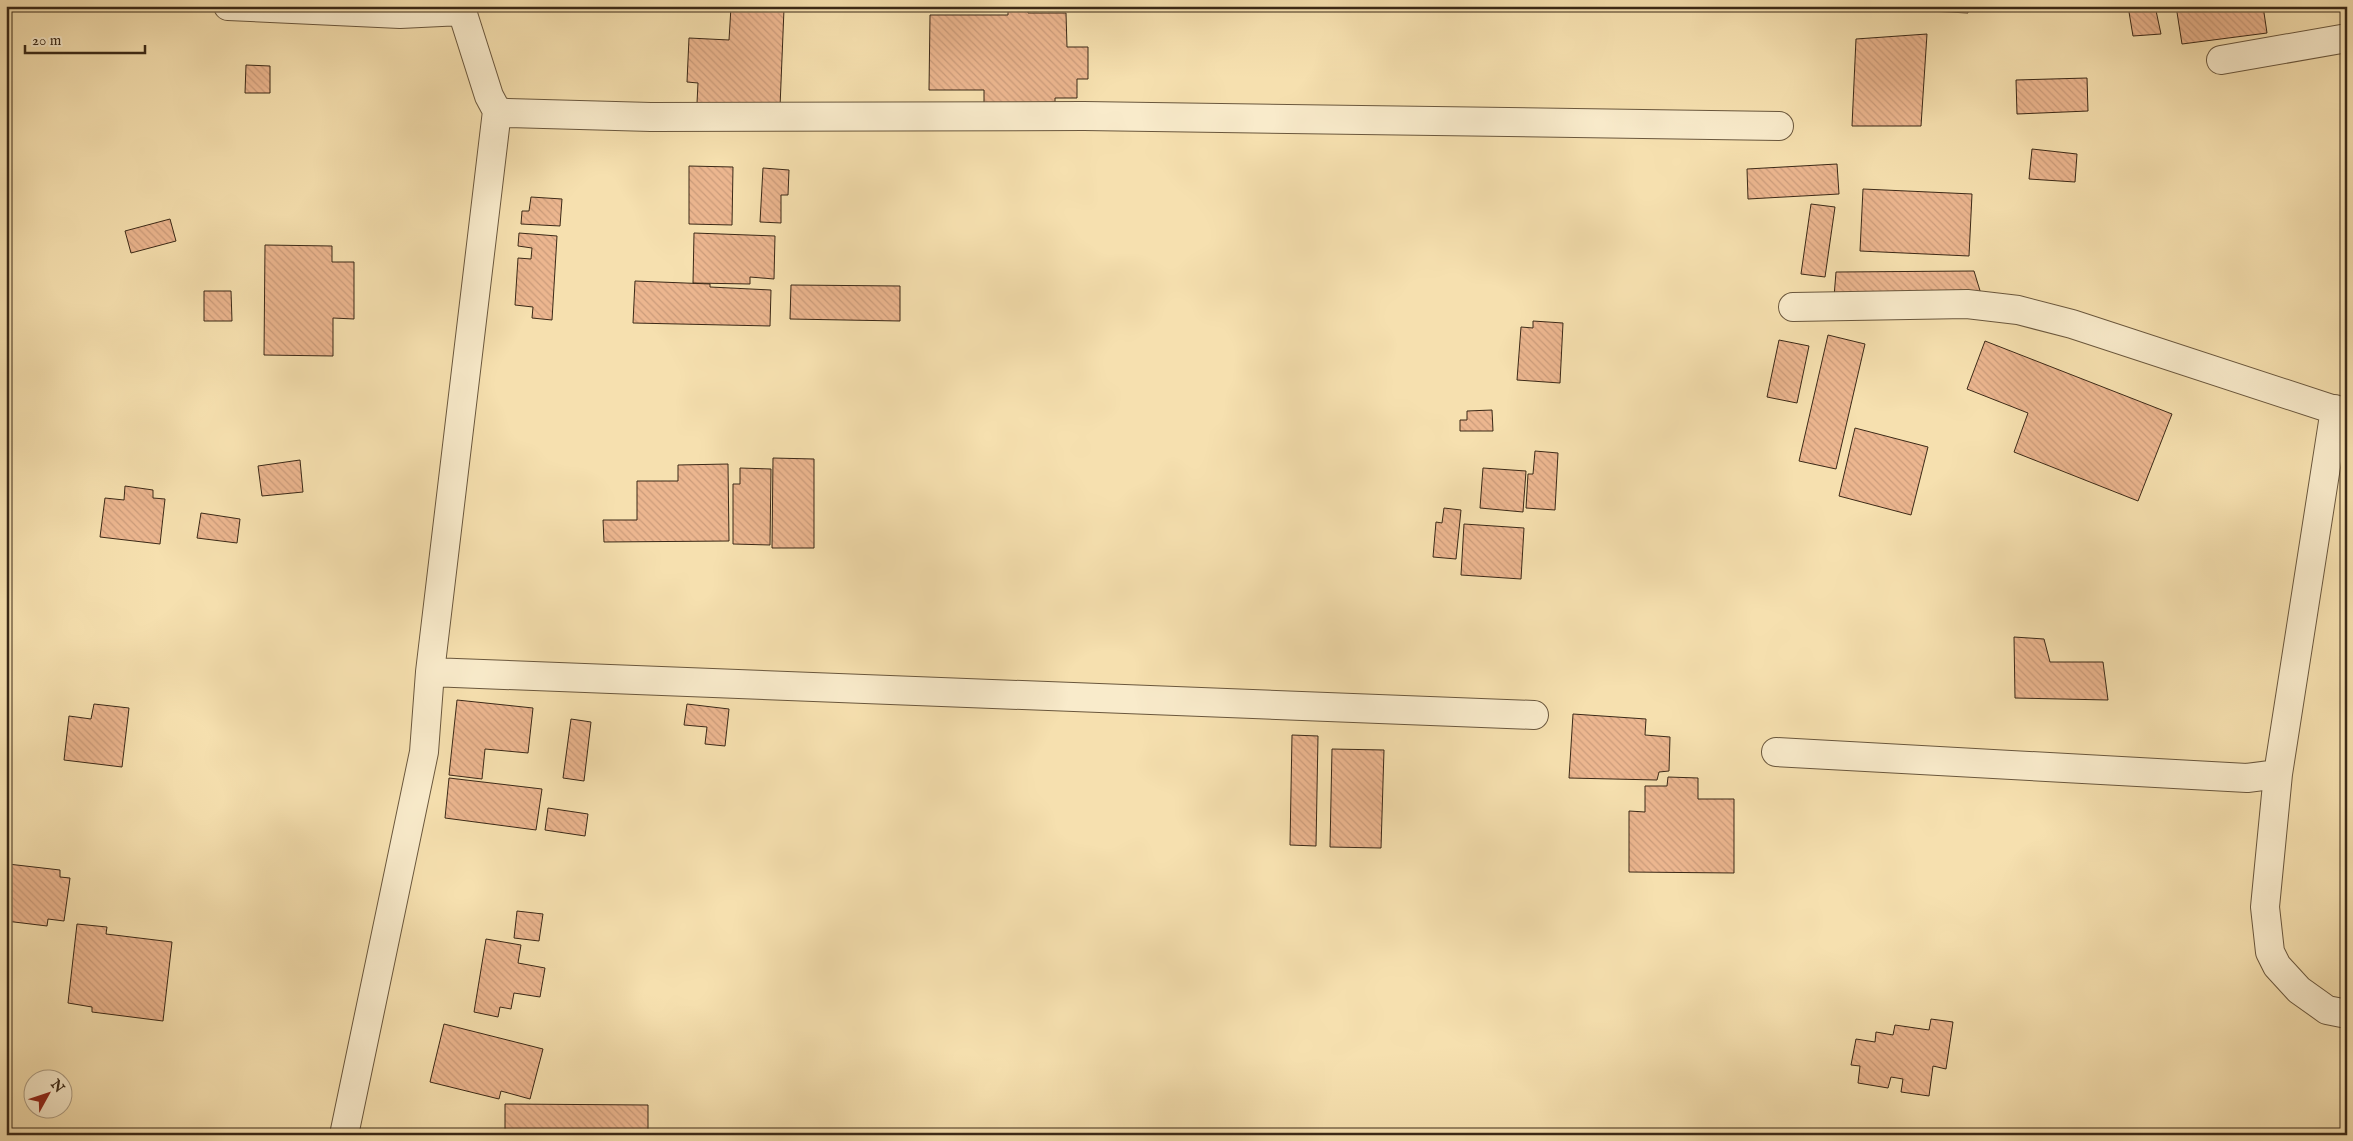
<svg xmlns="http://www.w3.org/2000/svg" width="2353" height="1141" font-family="'IM FELL English',serif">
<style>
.building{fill:url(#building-back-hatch);stroke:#3b2917}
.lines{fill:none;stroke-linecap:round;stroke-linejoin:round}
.minor-casing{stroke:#6a573d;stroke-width:30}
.minor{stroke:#f9ebcb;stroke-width:28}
</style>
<defs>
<pattern id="building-back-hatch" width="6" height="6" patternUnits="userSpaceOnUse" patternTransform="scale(1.25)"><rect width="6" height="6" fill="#ecb68f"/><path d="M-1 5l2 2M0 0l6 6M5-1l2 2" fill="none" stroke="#cb9c7b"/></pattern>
</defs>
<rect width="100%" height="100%" fill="#f6e0af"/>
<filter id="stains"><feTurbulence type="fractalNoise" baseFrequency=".004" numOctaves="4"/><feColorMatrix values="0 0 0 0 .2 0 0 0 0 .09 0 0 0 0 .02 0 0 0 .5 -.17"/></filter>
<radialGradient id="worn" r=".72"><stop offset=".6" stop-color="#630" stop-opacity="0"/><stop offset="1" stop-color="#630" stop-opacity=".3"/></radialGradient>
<path class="building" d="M1008 6H1027L1028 13H1066L1067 47H1088V79H1077V98H1055V110H984V90H929L930 15H1008Z
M1929 6H1968V13L1929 11Z
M2128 6H2155L2161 34 2133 36Z
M2176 6H2263L2267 33 2182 44Z
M731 7 784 9 780 107 697 103 698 83 687 82 689 38 729 40Z
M1927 34 1921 126H1852L1856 39Z
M246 65 270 66V93H245Z
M2087 78 2088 111 2017 114 2016 80Z
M2032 149 2077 154 2075 182 2029 179Z
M1837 164 1839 194 1748 199 1747 169Z
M689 166 733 167 732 225 689 224Z
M763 168 789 170 788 195H781V223L760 222Z
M1863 189 1972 194 1969 256 1860 251Z
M531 197 562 199 560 226 521 224 522 211H529Z
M1811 204 1835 207 1825 277 1801 274Z
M170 219 176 241 131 253 125 231Z
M519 233 557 236 552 320 532 318 533 307 515 305 518 258 531 259 532 248 518 246Z
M694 233 775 236 774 279 750 277V284L693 283Z
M265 245 332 246V262H354V319L333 318V356L264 355Z
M1974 271 1981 294 1834 297 1836 272Z
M635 281 710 284V287L771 290 770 326 633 323Z
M791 285 900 286V321L790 319Z
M204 291H231L232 321H204Z
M1533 321 1563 323 1560 383 1517 380 1521 327 1533 328Z
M1828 335 1865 344 1836 469 1799 461Z
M1779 340 1809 346 1797 403 1767 397Z
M1985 341 2172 414 2138 501 2014 452 2028 413 1967 389Z
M1492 410 1493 431H1460V420H1467V411Z
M1855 428 1928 447 1911 515 1839 496Z
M1535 451 1558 453 1555 510 1526 508 1528 474H1533Z
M773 458 814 459V548H772Z
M300 460 303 492 262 496 258 466Z
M728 464 729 541 604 542 603 520H637V481H678V465Z
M740 468 771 469 770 545 733 544V484H740Z
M1483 468 1526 471 1523 512 1480 508Z
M125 486 153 490V498L165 499 160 544 100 537 105 498 124 500Z
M1444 508 1461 510 1456 559 1433 557 1436 522 1442 523Z
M201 513 240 519 237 543 197 538Z
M1464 524 1524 528 1521 579 1461 575Z
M2014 637 2044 639 2050 662H2103L2108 700 2015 698Z
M457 700 533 708 528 753 485 749 482 779 449 775Z
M94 704 129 708 122 767 64 760 69 716 91 719Z
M687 704 729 709 725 746 705 744 707 727 684 725Z
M1573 714 1646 719 1645 735 1670 737 1669 771 1659 772 1657 780 1569 778Z
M571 719 591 722 584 781 563 778Z
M1292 735 1318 736 1316 846 1290 845Z
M1332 749 1384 750 1381 848 1330 847Z
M1668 777 1698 778V799H1734V873L1629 872V811L1645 812V786H1667Z
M449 778 542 789 536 830 445 818Z
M548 808 588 814 585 836 545 830Z
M8 864 60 870V877L70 878 64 921 48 919 47 926 6 921Z
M517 911 543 914 539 941 514 938Z
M77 924 107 927 106 934 172 942 163 1021 92 1012V1007L68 1003Z
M486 939 521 945 518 963 545 968 540 997 514 993 511 1009 500 1007 498 1017 474 1012Z
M1931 1019 1953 1022 1946 1069 1933 1066 1929 1096 1901 1092 1903 1079 1891 1077 1888 1088 1858 1083 1860 1066 1851 1065 1856 1039 1875 1042 1876 1032 1893 1035 1895 1025 1929 1030Z
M444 1024 543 1049 530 1099 501 1091 499 1099 430 1082Z
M505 1104 648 1105V1135H505Z"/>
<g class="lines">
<defs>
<path id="minor" d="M228 6 400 14 462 11V6
M462 11 489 96 497 111 506 113 651 117 1084 116 1779 126
M2221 60 2347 38
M1793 307 1967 304 2018 310 2072 324 2347 414
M2335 409 2278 774 2265 907 2270 952 2277 966 2299 990 2327 1010 2347 1014
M430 672 1534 715
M1776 752 2247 778 2278 774
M344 1135 424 752 430 672 497 111"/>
</defs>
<use href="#minor" class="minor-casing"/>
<use href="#minor" class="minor"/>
</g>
<rect width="2353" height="1141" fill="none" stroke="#f6e0af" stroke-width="25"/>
<rect x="8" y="8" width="2338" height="1126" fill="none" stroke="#3b2917" stroke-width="2.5"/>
<rect x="12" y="12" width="2328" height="1116" fill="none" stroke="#3b2917"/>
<g transform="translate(48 1094) rotate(50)"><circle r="24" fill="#f9ebcb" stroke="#ad9d83"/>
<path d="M0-4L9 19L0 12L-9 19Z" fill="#8f2418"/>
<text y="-8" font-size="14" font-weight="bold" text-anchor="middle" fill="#3b2917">N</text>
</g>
<path d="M25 45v8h120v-8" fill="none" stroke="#3b2917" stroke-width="2.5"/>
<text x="32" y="45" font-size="15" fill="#3b2917" stroke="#f9ebcb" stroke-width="4" paint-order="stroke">20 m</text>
<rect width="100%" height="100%" filter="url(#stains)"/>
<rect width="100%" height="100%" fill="url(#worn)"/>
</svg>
